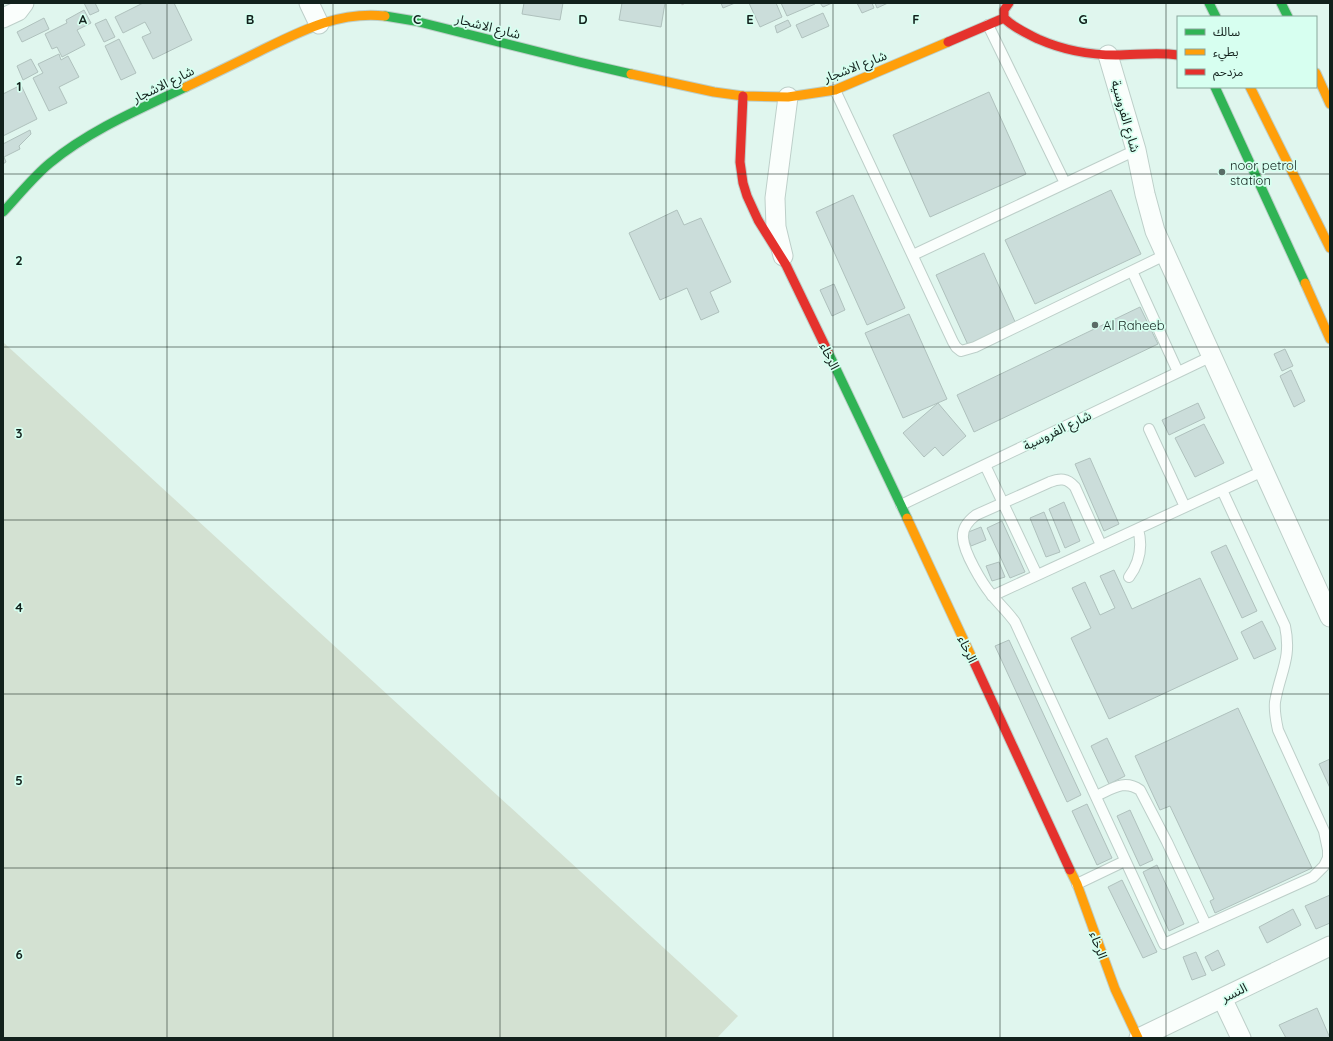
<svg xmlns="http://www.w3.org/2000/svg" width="1333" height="1041" font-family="Quicksand,'Noto Sans Arabic',sans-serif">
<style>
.green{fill:#d3e1d2}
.building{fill:#cbddda;stroke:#afc1bd}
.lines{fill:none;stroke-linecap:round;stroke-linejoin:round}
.lane-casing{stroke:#bdcfc9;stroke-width:12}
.street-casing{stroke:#bdcfc9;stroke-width:21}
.fast-casing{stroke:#bdcfc9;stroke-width:11}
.slow-casing{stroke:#bdcfc9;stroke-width:11}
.jam-casing{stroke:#bdcfc9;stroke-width:11}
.path{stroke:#cdd4d2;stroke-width:2.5;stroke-dasharray:3 3;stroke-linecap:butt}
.lane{stroke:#fafefc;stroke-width:10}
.street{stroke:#fafefc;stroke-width:19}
.fast{stroke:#30b455;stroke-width:9}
.slow{stroke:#ff9f0a;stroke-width:9}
.jam{stroke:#e5322d;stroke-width:9}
.grid{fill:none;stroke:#12211c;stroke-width:1;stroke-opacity:0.55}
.poi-dot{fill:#5a6c66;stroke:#d7fff0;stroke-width:1.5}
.labels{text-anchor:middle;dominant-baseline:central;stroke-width:3.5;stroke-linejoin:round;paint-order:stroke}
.street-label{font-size:13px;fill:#12211c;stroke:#d7fff0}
.poi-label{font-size:13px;fill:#12211c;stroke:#d7fff0;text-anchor:start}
.grid-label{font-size:13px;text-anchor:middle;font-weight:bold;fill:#12211c;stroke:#d7fff0;stroke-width:3.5;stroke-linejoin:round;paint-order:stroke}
</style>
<rect width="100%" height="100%" fill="#e0f6ee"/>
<path class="green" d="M3 342 738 1016 717 1038H3Z"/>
<path class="building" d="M84 3H95L99 11 90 15Z
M143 3H174L192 40 153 59 142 37 151 33 145 22 123 33 115 17Z
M524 3H563L560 20 522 14Z
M622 3H665L661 27 619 20Z
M721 3H735L723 8Z
M749 3H776L782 17 760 27Z
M781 3H815V4L787 16Z
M820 3H832L823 7Z
M857 3H872L874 8 862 13Z
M875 3H888L877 8Z
M84 10 91 23 77 30 85 45 62 57 57 47 52 49 45 34 67 23 66 20Z
M823 13 829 26 802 38 796 25Z
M44 18 49 29 22 42 17 32Z
M106 19 115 37 104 42 95 24Z
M788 20 791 26 777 33 775 26Z
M119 39 136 73 121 80 105 46Z
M59 54 61 60 68 56 79 77 59 87 67 103 49 111 33 78 43 73 38 64Z
M31 59 38 72 23 80 17 66Z
M21 85 37 119 3 136V94Z
M989 92 1026 174 930 217 893 135Z
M30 130 31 134 19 146 20 149 4 157 6 162 3 164V144Z
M1111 190 1141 254 1035 304 1005 240Z
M853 195 905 308 867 325 816 212Z
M677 210 684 225 701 218 731 282 710 292 719 312 701 320 687 288 660 300 629 233Z
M984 253 1016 324 968 345 936 275Z
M834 284 845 310 832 316 820 290Z
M1140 307 1158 344 974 432 957 395Z
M909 314 947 399 903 418 865 333Z
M1285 349 1293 366 1282 371 1274 354Z
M1291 370 1305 401 1294 407 1280 376Z
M938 403 966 436 943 456 935 447 924 457 903 433Z
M1198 403 1205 418 1169 435 1162 420Z
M1204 424 1224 463 1195 477 1175 438Z
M1090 458 1119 524 1104 531 1075 464Z
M1064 502 1080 541 1065 548 1049 509Z
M1044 512 1060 552 1046 557 1030 518Z
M1002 521 1025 572 1010 578 987 528Z
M981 527 986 540 971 546 966 533Z
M1226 545 1257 611 1242 618 1211 552Z
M999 562 1005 577 992 581 986 566Z
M1114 570 1132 609 1200 578 1238 659 1109 719 1071 638 1091 628 1072 588 1085 582 1100 615 1115 608 1100 576Z
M1262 621 1276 649 1254 659 1241 632Z
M1009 640 1081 795 1067 802 995 646Z
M1238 708 1312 868 1215 913 1210 901 1214 899 1170 806 1160 810 1135 756Z
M1107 738 1125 776 1109 784 1091 746Z
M1330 759V788L1319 764Z
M1087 804 1112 858 1097 865 1072 811Z
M1130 810 1153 860 1140 866 1117 816Z
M1157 865 1184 924 1169 931 1143 872Z
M1122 880 1157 952 1143 958 1108 887Z
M1330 895V923L1316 929 1305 906Z
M1293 909 1301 925 1267 943 1259 927Z
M1218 950 1225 965 1212 971 1205 957Z
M1196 952 1206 975 1192 980 1183 957Z
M1317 1008 1330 1038H1286L1279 1025Z"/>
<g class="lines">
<defs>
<path id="lane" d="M988 25 1065 183
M835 90 953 342 956 347 961 351 975 347 1165 255
M913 255 1136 150
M1132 271 1178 372
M1149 429 1185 507
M985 465 1037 575
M901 505 1212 356
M1101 545 1075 487C1067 478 1060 478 1050 482L976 515C968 521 962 528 963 538 964 553 982 583 991 594 999 604 1007 611 1015 622L1164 944 1313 877 1324 866 1328 858V850L1324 831 1278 730C1276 721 1274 712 1275 702 1280 672 1292 659 1285 626L1222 490
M1129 577C1140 562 1143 547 1138 529
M992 596 1263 471
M1096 796C1112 789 1124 779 1140 790L1167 842 1206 925
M1077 884 1125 861"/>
<path id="street" d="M309 3 319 24
M3 18 18 11 24 3
M1108 55 1136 150 1145 194 1155 231 1330 617
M783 256 776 227 775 198 788 97
M1222 998 1241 1038
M1139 1038 1330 946"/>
<path id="fast" d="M1209 3 1216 17
M1281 3 1288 17
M385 16 415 21 579 62 631 74
M1215 87 1305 283
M3 212C17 197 34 176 50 163 90 130 140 109 186 87
M828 352 907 518"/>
<path id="slow" d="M1316 73 1330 104
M631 74 714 92 743 96 788 97 835 90 948 42
M186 87C211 75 236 63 260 51 301 31 338 11 385 16
M1250 87 1330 248
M1305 283 1330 339
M907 518 973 660
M1070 870 1077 884 1115 989 1138 1038"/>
<path id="jam" d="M1009 3 1004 10V18C1014 28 1026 33 1038 39 1063 50 1089 55 1116 55 1137 55 1157 52 1178 55
M948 42 1004 18
M743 96 740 162 743 183 747 196 758 220 786 265 828 352
M973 660 1070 870"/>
</defs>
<use href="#lane" class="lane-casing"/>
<use href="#street" class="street-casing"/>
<use href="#fast" class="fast-casing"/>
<use href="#slow" class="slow-casing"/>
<use href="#jam" class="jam-casing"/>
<path class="path" d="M682 3 683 5"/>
<use href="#lane" class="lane"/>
<use href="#street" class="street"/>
<use href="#fast" class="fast"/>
<use href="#slow" class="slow"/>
<use href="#jam" class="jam"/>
</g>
<path class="grid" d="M167 3V1038M333 3V1038M500 3V1038M666 3V1038M833 3V1038M1000 3V1038M1166 3V1038M3 174H1330M3 347H1330M3 520H1330M3 694H1330M3 868H1330"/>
<g class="poi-dot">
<circle cx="1222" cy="172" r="4"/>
<circle cx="1095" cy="325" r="4"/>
</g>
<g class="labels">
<g class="street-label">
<text transform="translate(488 26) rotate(14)">شارع الاشجار</text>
<text transform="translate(855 66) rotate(-21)">شارع الاشجار</text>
<text transform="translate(163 84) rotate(-26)">شارع الاشجار</text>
<text transform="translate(1126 116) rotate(74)">شارع الفروسية</text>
<text transform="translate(830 356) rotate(64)">الرخاء</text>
<text transform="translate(1057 430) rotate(-26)">شارع الفروسية</text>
<text transform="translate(968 649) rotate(65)">الرخاء</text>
<text transform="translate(1099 945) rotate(70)">الرخاء</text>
<text transform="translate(1234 992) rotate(-26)">النسر</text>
</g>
<g class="poi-label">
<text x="1230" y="165">noor petrol<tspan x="1230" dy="15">station</tspan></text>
<text x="1103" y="325">Al Raheeb</text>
</g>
</g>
<g class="grid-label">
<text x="83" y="24">A</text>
<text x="250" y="24">B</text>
<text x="417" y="24">C</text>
<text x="583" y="24">D</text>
<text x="750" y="24">E</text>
<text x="916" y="24">F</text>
<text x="1083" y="24">G</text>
<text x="19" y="91">1</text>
<text x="19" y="265">2</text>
<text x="19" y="438">3</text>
<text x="19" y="612">4</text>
<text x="19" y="785">5</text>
<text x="19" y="959">6</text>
</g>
<rect width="1333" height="1041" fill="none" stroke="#12211c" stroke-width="8"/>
<rect x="1177" y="16" width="140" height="72" fill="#d7fff0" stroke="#88a69b"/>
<rect x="1185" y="29" width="20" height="6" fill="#30b455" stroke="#88a69b"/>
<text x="1213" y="36" font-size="12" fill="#12211c">سالك</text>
<rect x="1185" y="49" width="20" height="6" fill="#ff9f0a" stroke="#88a69b"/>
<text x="1213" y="56" font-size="12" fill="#12211c">بطيء</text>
<rect x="1185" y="69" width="20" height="6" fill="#e5322d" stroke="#88a69b"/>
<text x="1213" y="76" font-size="12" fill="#12211c">مزدحم</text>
</svg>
